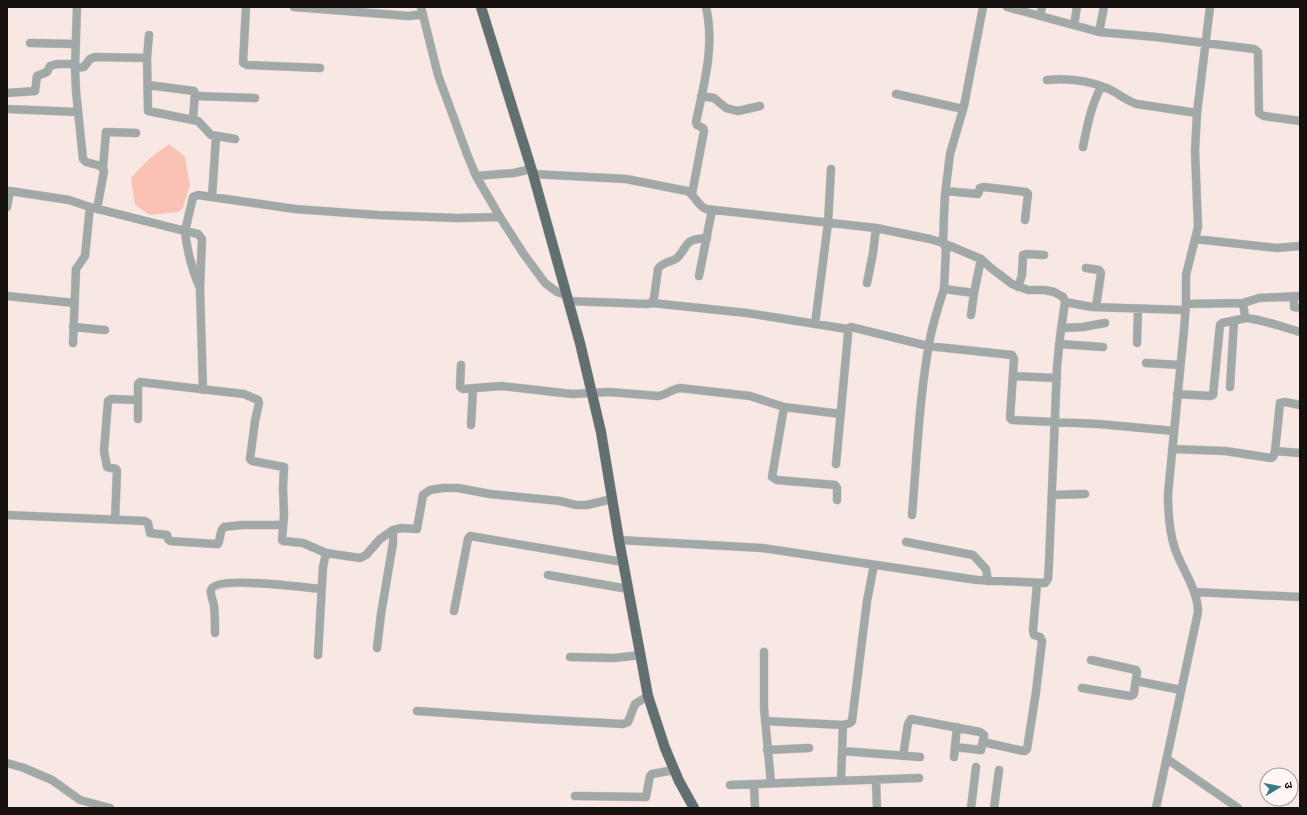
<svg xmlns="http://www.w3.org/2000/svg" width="1307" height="815" font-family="'Noto Sans','Noto Sans Devanagari',sans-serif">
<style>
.water{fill:#fac1b4}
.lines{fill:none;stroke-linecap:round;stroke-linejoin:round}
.minor-casing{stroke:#d4c5c2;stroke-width:9}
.major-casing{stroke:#d4c5c2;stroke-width:11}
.minor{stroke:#a0a8a8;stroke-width:8}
.major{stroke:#626f70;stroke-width:10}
</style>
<rect width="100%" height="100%" fill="#f8e8e4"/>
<path class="water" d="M169 144 185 157 190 185 183 208 178 212 150 215 135 205 131 178 149 159Z"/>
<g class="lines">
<defs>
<path id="minor" d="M77 7 75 68 76 91 83 159 86 162 101 166 104 171 97 209
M246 7 243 63 247 65 320 68
M294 7 409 16 423 14
M421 7 438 75 467 154 476 176 500 217 523 253 545 283 557 292 566 295
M1007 7 1099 32 1156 37 1254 49 1258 52V55L1259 113 1264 116 1300 121
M1040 16 1042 7
M1074 25 1077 7
M1099 32 1104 7
M149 35 147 58 148 111 198 121 211 135 235 139
M30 43 75 44
M75 68 84 67 90 59 95 57 147 58
M1047 80C1067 78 1090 81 1109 89 1119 94 1127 101 1137 104L1197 113
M148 85 194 91 195 93 193 119
M7 93 35 91 37 76 47 72 50 66 57 64H75
M896 94 963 109
M195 96 255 98
M701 96 714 98 726 108 738 111 760 106
M7 109 78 112
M1083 147C1087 126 1091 106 1101 87
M103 168 106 132 136 133
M533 174 626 179 687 191C695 195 697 205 706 209L876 228 930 239 943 243 981 259 991 268 1012 284 1028 290H1045L1054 292 1063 297 1065 302 1092 307 1185 310
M476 176 514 173 531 169
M946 191 978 194 980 188 984 187 1026 192 1028 194 1025 220
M692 194 704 131 703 128 697 125 696 122C704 84 715 46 706 7
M212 197 216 137
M7 207 10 191 69 200 90 207 185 231 193 197 198 195 295 209 377 215 457 218 500 217
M1195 239 1276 248 1300 246
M1086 268 1099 270 1101 273 1096 307
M699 276 712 210
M867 283 873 253 876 228
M1018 287 1022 275 1023 255 1026 254 1044 255
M200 288C192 270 187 251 185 231L198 234 202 239 200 288 203 390
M944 289 946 249 943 243 944 216 945 195 950 154 964 106 983 7
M7 296 74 303
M1294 296V307L1300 308
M568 301 647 304 652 303 654 298 658 269C663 261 671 263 677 258 683 253 685 244 691 241 696 238 702 239 707 238
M652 303 747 313 847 329 848 334 836 464
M1243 303 1259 298 1300 296
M1186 304 1243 303 1245 316 1246 318C1265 320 1282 327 1300 332
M971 315 974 293
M815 324 828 223 831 169
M73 327 105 330
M1061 328 1083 327 1105 323
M847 329 851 327 928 346 1012 355 1014 359 1010 418 1012 420 1099 424 1174 431
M73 343 76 269 85 256 90 207
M1137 343 1138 309
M1059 344 1103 347
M1146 363 1180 365
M461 365 460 387 463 389 501 386 572 394 610 392 658 396C666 395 672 389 680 388L750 396 784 407 841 414
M1013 376 1057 378
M1230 387 1234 321
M1177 394 1211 396 1213 395 1220 325 1222 323 1246 318
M784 407 772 477 777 480 835 485 837 488V500
M138 419V384L140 382 244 394 258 400 259 403 255 421 250 459 252 461 284 467 283 488 284 515 282 540 283 541 303 543 326 553 360 558 366 555 380 539 393 530 401 528 417 529 423 495 430 490 443 488H458L490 494 560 501 576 505H587L612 499
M471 425 473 389
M1172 449 1225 451 1271 458 1273 457 1275 451 1280 403 1285 402 1300 405
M1275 451 1300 453
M1052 495 1085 494
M7 515 145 521 148 523 150 533 167 535 168 539 170 541 215 544H218C221 539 219 531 224 527L242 525H283
M912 515C917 456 919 397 930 339 933 322 939 305 944 289L974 293 981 259
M115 520 117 471 116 469 107 467 104 451 108 401 111 399 138 400
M619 540 762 548 977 580 1045 583 1048 579 1049 563 1057 367 1060 337 1065 302
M906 542 973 555 986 569 988 581
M548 575 628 589
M1194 592 1300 597
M454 611 468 539 470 536 623 562
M215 633C215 623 215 614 214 605 213 601 210 594 211 590 214 575 307 588 321 589
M377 648 381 614 393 543V530
M764 652V708L771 783
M318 655 323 567 326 553
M570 657 614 658 641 655
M1136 681 1181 690
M1082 688 1130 696 1133 695 1134 693 1137 672 1136 670 1091 660
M417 711 533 719 623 724 628 722 635 704 648 696
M765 721 843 725 850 723 852 721 867 601 874 565
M983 742 1023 751H1025L1027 749 1036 692 1042 641 1040 637 1034 635 1033 630 1037 584
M767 750 809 748
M842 751 920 757
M903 756 908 724 911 719 980 732 984 735 981 750 955 747
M954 757 957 727
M1167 759 1238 808
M7 763 24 768 52 780 80 800 110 808
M841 780 843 725
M876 780 877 808
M754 784 755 808
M730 785 919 778
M575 796 646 797 650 776 652 774 674 770
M971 808 976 767
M994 808 999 770
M1156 808 1198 612C1198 590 1182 569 1175 549 1169 531 1168 512 1168 494L1184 330 1186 304V275L1198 227 1195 151 1197 113 1210 7"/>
<path id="major" d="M481 7 533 174 580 343 601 432 619 540 648 696 665 748 679 781 694 808"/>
</defs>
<use href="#minor" class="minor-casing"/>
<use href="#major" class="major-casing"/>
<use href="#minor" class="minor"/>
<use href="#major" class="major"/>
</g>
<rect width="1307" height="815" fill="none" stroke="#16100f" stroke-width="16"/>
<g transform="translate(1279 787) rotate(80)"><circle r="19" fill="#fef7f6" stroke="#a19b9a"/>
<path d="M0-3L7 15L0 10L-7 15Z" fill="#367e84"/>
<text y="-6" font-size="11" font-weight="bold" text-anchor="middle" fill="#16100f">उ</text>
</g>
</svg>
